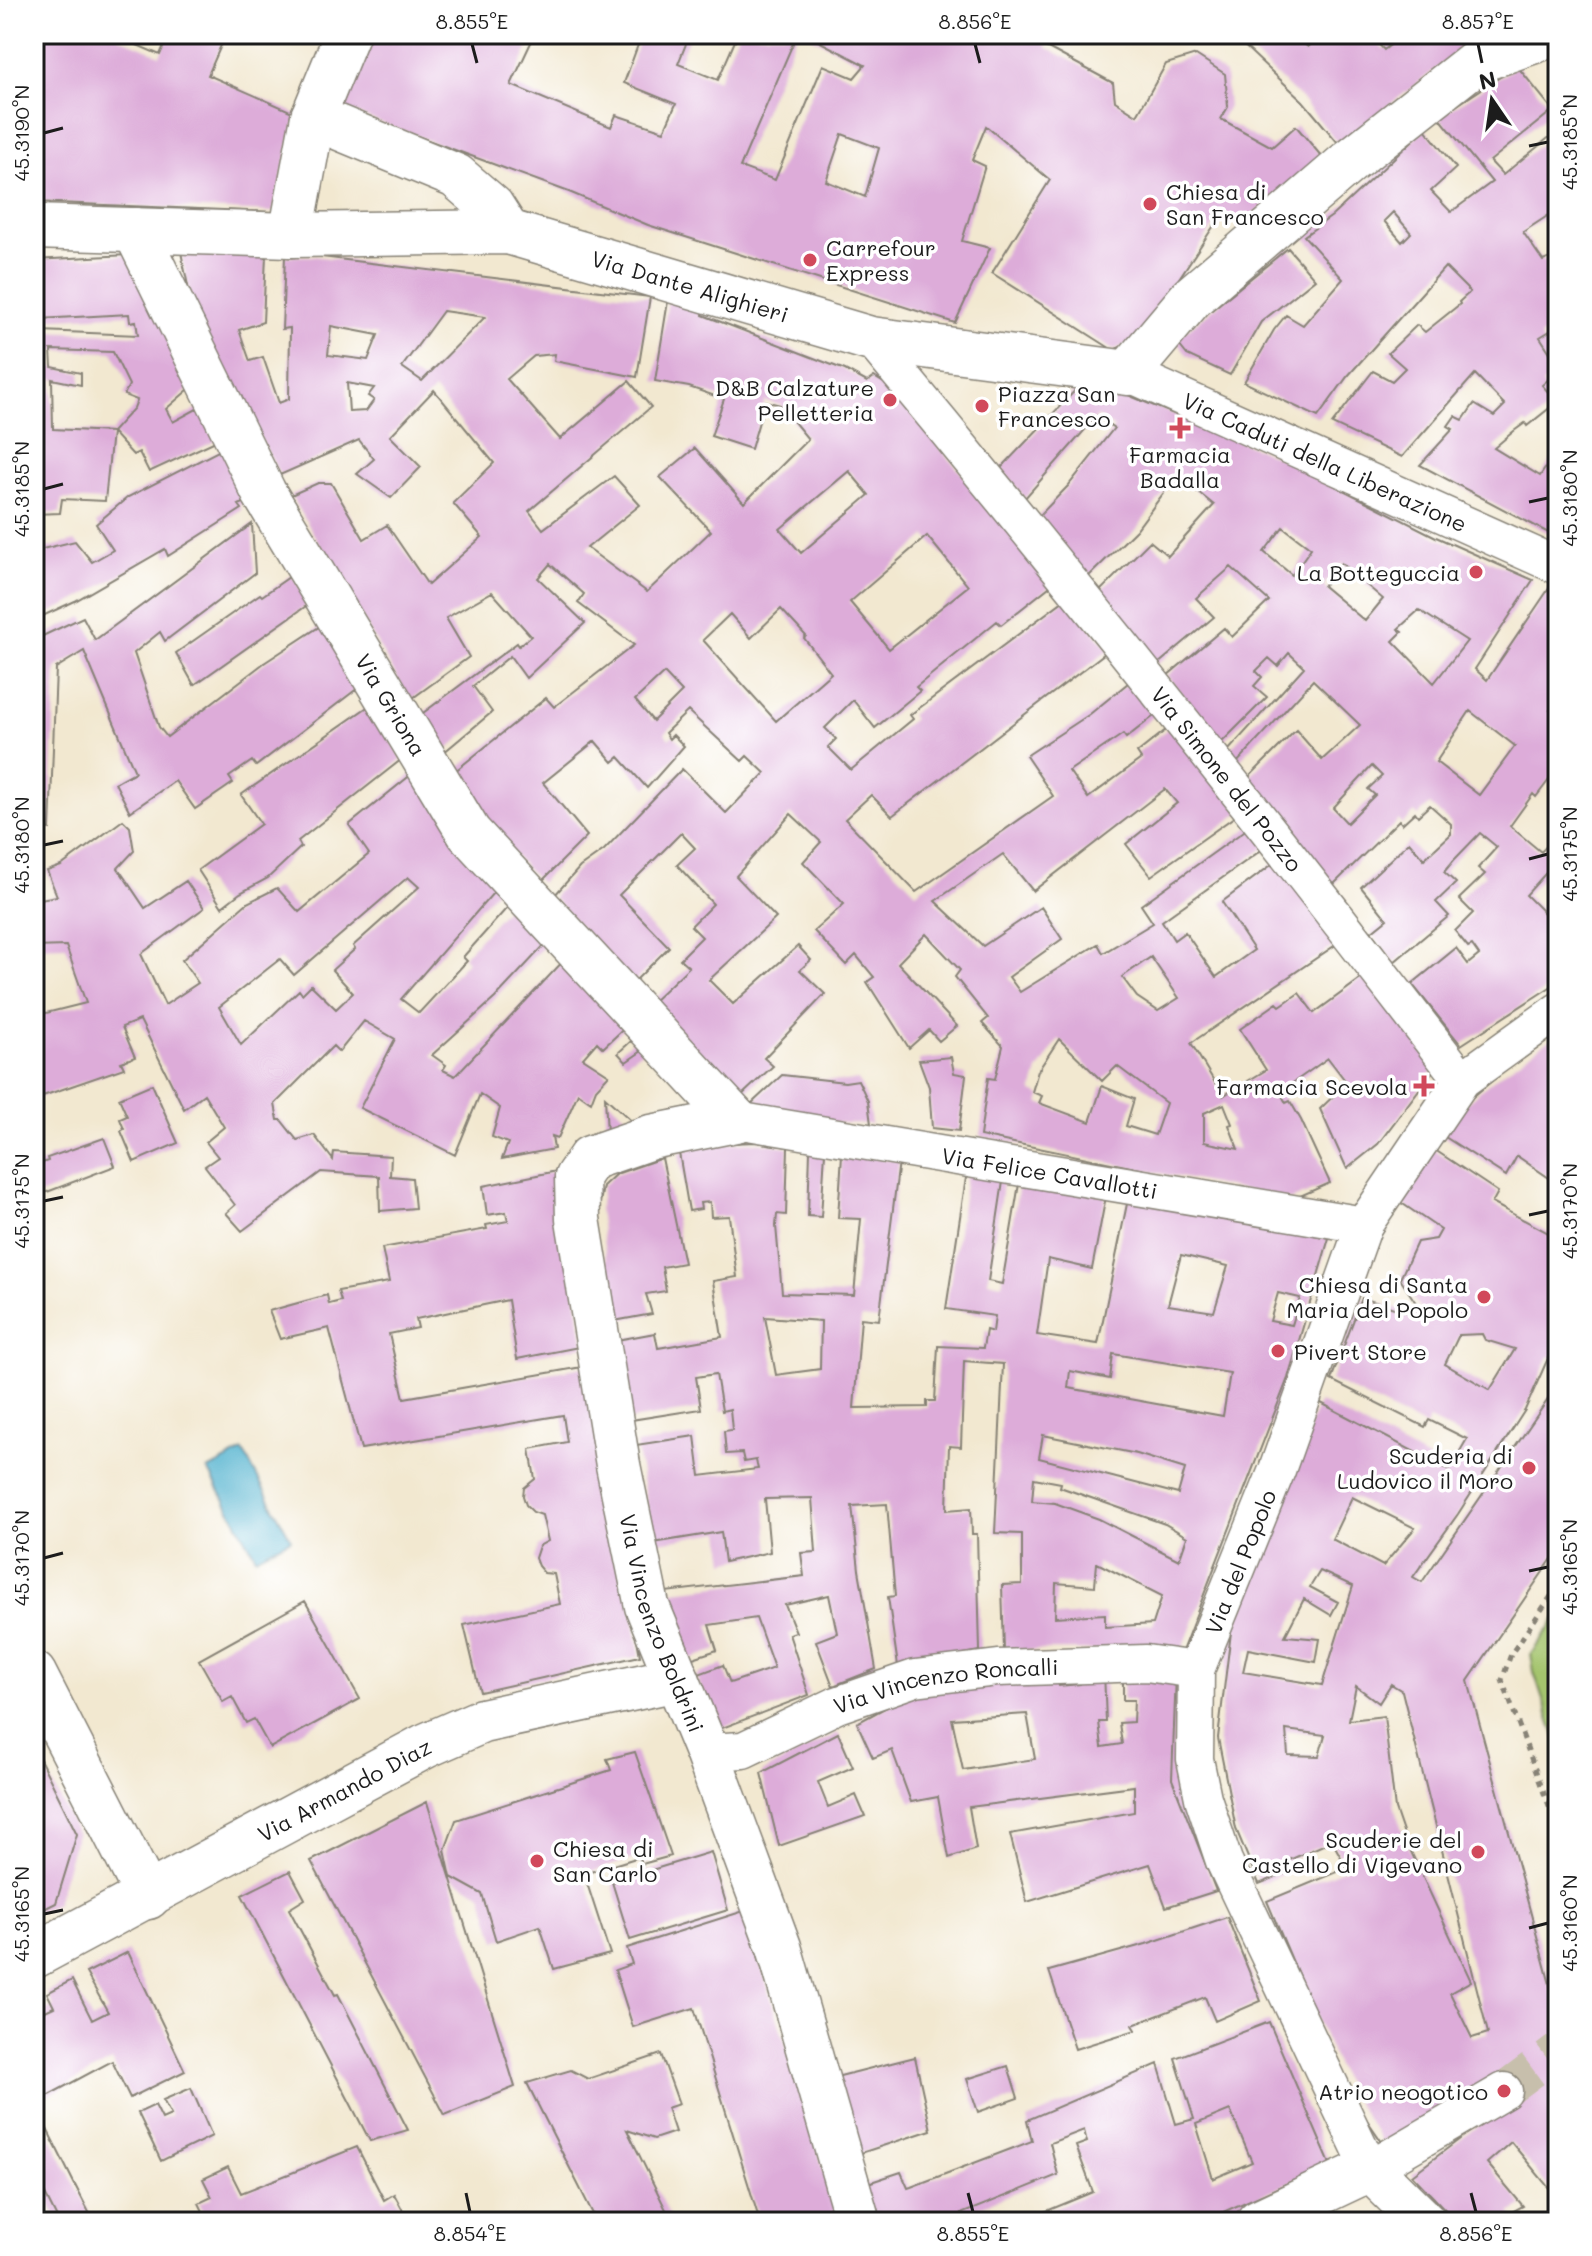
<svg xmlns="http://www.w3.org/2000/svg" width="1592" height="2256" font-family="Mali,sans-serif">
<style>
.green{fill:#a4c46d;stroke:#607044;stroke-width:2}
.water{fill:#4fb1ce;stroke:#366675;stroke-width:2}
.building{fill:#ddacd9;fill-rule:evenodd}
.lines{fill:none;stroke-linecap:round;stroke-linejoin:round}
.pedestrian-tunnel{stroke:#c7bfac;stroke-width:36;stroke-dasharray:36 18;stroke-linecap:butt}
.pedestrian-casing{stroke:#878276;stroke-width:39}
.minor-casing{stroke:#878276;stroke-width:47}
.path{stroke:#878276;stroke-width:5;stroke-dasharray:6 6;stroke-linecap:butt}
.pedestrian{stroke:#fff;stroke-width:36}
.minor{stroke:#fff;stroke-width:44}
.ticks{fill:none;stroke:#1c1c1c;stroke-width:3}
.poi-dot{fill:#d1495b;stroke:#fff;stroke-width:3}
.labels{text-anchor:middle;dominant-baseline:central;stroke-width:7;stroke-linejoin:round;paint-order:stroke}
.poi-label{font-size:22px;fill:#1c1c1c;stroke:#fff;text-anchor:end}
.street-label{font-size:22px;fill:#1c1c1c;stroke:#fff}
.neatline{fill:none;stroke:#1c1c1c;stroke-width:3}
.ticks-label{font-size:20px;text-anchor:middle;fill:#1c1c1c}
</style>
<rect width="100%" height="100%" fill="#fff"/>
<filter id="ink" filterUnits="userSpaceOnUse"><feTurbulence type="fractalNoise" baseFrequency=".0125" numOctaves="2"/><feDisplacementMap in="SourceGraphic" scale="16" xChannelSelector="R" yChannelSelector="G"/><feConvolveMatrix kernelMatrix="1 2 1 2 8 2 1 2 1" color-interpolation-filters="sRGB"/></filter>
<filter id="wash" filterUnits="userSpaceOnUse"><feTurbulence type="fractalNoise" baseFrequency=".006" numOctaves="4" result="noise"/><feDisplacementMap in="SourceGraphic" scale="32" xChannelSelector="R" yChannelSelector="G"/><feGaussianBlur stdDeviation="1.8" result="paint"/><feColorMatrix in="noise" values="0 0 0 0 0 0 0 0 0 0 0 0 0 0 0 0 0 1.4 0 .05"/><feComposite in="paint" operator="in"/></filter>
<g filter="url(#wash)">
<rect width="100%" height="100%" fill="#f2e8d0"/>
<path class="green" d="M1558 1616V1745L1534 1672 1531 1654Z"/>
<path class="water" d="M243 1451 291 1539 256 1557 208 1470Z"/>
<g id="blocks">
<path class="building" d="M34 34H117L116 36 160 55 169 34H226L208 75 297 114 273 212 34 202Z
M359 34H535L511 85 611 127 616 115 664 131 676 104 624 83 642 34H690L678 64 718 80 738 34H797L740 167 775 180 823 65 854 78 865 65 805 34H1054L1046 47 1113 83 1115 101 1137 115 1166 64 1196 55 1225 74 1228 107 1221 119 1272 147 1296 126 1322 157 1242 224 1223 212 1138 340 1113 350 992 273 1050 180 986 126 972 160 985 166 962 241 990 248 955 323 648 225 569 192 333 105ZM842 134 879 148 865 197 826 181Z
M1242 34H1291L1308 47 1322 34H1369L1384 50 1402 36 1400 34H1468L1473 40 1339 144 1303 101 1237 39Z
M1517 66 1553 110 1490 161 1503 175 1558 130V209L1523 232 1543 261 1558 255V326L1540 337 1558 365V371L1542 385 1557 402 1527 426 1525 423 1514 431 1494 448 1540 476 1558 450V538L1420 465 1453 429 1448 426 1455 416 1463 420 1474 404 1494 416 1505 405 1475 374 1402 457 1332 424 1373 371 1392 381 1405 368 1388 353 1417 325 1425 332 1460 304 1459 302 1470 292 1445 267 1347 377 1318 417 1244 382 1274 330 1286 315 1303 325 1343 279 1304 236 1332 216 1425 129 1456 168 1431 191 1451 212 1492 182 1439 117ZM1393 212 1411 233 1402 242 1384 221Z
M1288 248 1315 279 1261 322 1230 375 1187 355 1175 340Z
M181 252 266 255 263 322 239 330 250 361 263 357 279 403 289 399 290 328 282 329 285 256H313L650 297 637 377 554 361 555 354 534 356 507 379 560 439 629 381 651 407 529 511 543 529 614 476 640 505 587 548 647 592 711 531 660 477 695 448 744 503 808 439 780 405 765 401 751 449 711 436 724 399 689 387 655 381 668 301 704 309 703 315 845 370 867 382 874 377 887 385 1054 583 1001 625 997 621 916 687 920 691 875 728 853 700 825 728 836 739 828 747 851 770 913 719 910 715 1067 598 1109 650 892 816 871 795 845 819 916 892 1053 796 1026 756 1090 714 1133 679 1159 712 1126 738 1123 734 1069 771 1088 798 1141 759 1137 753 1171 726 1241 812 1151 876 1126 844 1177 803 1165 789 1033 891 1003 854 935 901 983 946 1041 907 1062 939 1009 977 1020 992 1098 944 1103 953 1153 923 1141 905 1251 826 1267 846 1162 921 1174 940 1185 932 1216 977 1254 950 1222 902 1278 860 1340 942 1191 1043 1223 1096 1266 1070 1240 1029 1277 1003 1280 1006 1299 993 1314 1013 1366 975 1436 1067 1378 1144 1347 1169 1320 1109 1347 1083 1328 1058 1280 1092 1286 1103 1290 1101 1301 1120 1330 1183 1291 1200 980 1136 988 1078 995 1079 1003 1046 982 1023 988 1018 955 977 960 970 926 934 898 963 957 1026 939 1041 929 1030 909 1048 867 982 874 977 856 955 846 965 814 931 844 904 803 862 821 842 791 814 736 876 776 918 709 980 733 1004 798 946 811 960 800 970 825 994 764 1058 773 1066 742 1095 650 1004 689 967 680 959 702 937 691 926 713 904 677 865 695 848 681 833 619 895 669 947 632 984 553 897 580 867 604 850 682 769 726 813 765 773 747 756 742 761 688 711 665 733 669 739 673 735 684 746 647 788 619 757 613 762 595 741 543 783 587 836 540 883 489 828 454 772 546 698 554 707 634 645 578 603 584 594 550 564 538 578 585 623 526 678 510 656 473 686 492 712 443 753 419 716 517 643 519 646 531 636 492 592 446 618 469 657 410 700 291 495 318 483H331L364 539 387 525 428 585 482 537 453 503 494 463 434 390 390 436 421 467 391 498 357 474 374 459 359 440 280 475 194 315ZM443 311 485 317 422 381 402 367ZM331 326 378 335 368 360 328 355ZM347 383 374 388 368 396 374 400 366 411 349 412ZM849 471 869 495 801 553 780 529ZM927 536 968 586 889 649 850 602ZM781 609 806 636 804 638 831 673 776 721 703 640 730 614 751 638ZM664 673 682 692 653 721 635 700ZM1151 957 1179 998 1158 1011 1137 997 1122 977ZM1059 1039 1102 1081 1117 1066 1166 1103 1155 1135 1126 1126 1134 1099 1102 1086 1090 1122 1039 1103 1042 1096 1032 1092 1038 1071ZM1224 1104 1232 1124 1229 1125 1238 1149 1204 1142V1113Z
M128 255 196 383 166 409 173 422 206 404 222 438 149 472 139 452 133 455 112 432 134 408 137 400 124 395 129 385 113 352 51 350 52 367 81 373V385L52 379 53 429 112 432 105 501 62 499 60 513 34 514V260ZM129 314 130 322 136 321 138 335 41 331 40 319Z
M1087 378 1282 459 1436 537 1533 580 1475 669 1487 680 1550 587 1558 591V700L1550 710 1558 716V768L1536 797 1533 794 1510 826 1541 852 1558 834V868L1554 864 1526 895 1554 923 1558 920V982L1461 1045 1412 984 1456 948 1468 964 1479 955 1472 945 1468 947 1455 931 1473 913 1459 899 1485 874 1478 868 1497 847 1480 833 1454 860 1444 872 1456 883 1436 902 1449 916 1394 962 1371 932 1387 919 1361 887 1409 842 1424 859 1451 834V824L1430 805 1418 816 1415 812 1402 824 1399 820 1333 885 1248 778 1296 730 1322 760 1360 725 1313 680 1236 764 1227 752 1304 667 1289 653 1278 666 1269 658 1256 671 1262 677 1254 686 1267 697 1221 743 1167 676 1224 628 1232 637 1269 601 1231 567 1196 598 1214 617 1158 664 1100 591 1150 541 1168 556 1214 505 1177 475 1136 530 1088 577 1039 516 1068 486 1114 428 1097 416 1025 498 1001 468ZM1283 527 1311 548 1292 575 1264 552ZM1341 563 1383 599 1365 621 1323 586ZM1419 610 1467 641 1434 683 1393 641 1402 632 1398 629ZM1470 711 1515 746 1479 795 1436 762ZM1372 766 1382 776 1368 789 1375 795 1347 823 1333 808Z
M226 447 250 500 239 505 242 509 168 556 165 549 75 601 34 620V551L75 541 92 562 113 550 96 524 128 497Z
M252 524 255 573 165 641 160 632 134 653 159 727 167 737 264 663 322 625 358 688 256 766 252 761 229 777 233 783 195 809 175 781 130 812 115 783 135 772 84 651 56 668 50 829 34 828V640L83 617 95 640Z
M292 575 309 604 194 685 176 653 260 594 262 596Z
M369 706 402 759 298 841 301 847 268 878 240 893 222 907 198 870 261 824 241 795Z
M412 774 500 885 401 999 419 1013 467 961 463 957 514 900 551 938 495 998 432 1055 446 1065 443 1070 455 1076 568 956 631 1022 603 1048 597 1042 583 1058 609 1075 596 1089 591 1102 578 1093 558 1138 552 1136 554 1149 502 1159 508 1143 492 1137 500 1108 480 1094 455 1155 360 1108 395 1039 364 1021 339 1052 333 1046 275 1104 278 1120H281L297 1140 314 1135 333 1160 334 1152 391 1156 390 1176 412 1178 415 1208 380 1211 379 1176 321 1172 242 1231 226 1213 235 1205 205 1166 218 1157 206 1142 224 1127 204 1094 184 1109 140 1020 122 1027 135 1057 121 1062 124 1068 34 1099V1016L86 1003 66 946 34 947V900L57 896 47 871 61 866 123 820 130 827 134 851 118 868 145 908 186 881 204 908 141 954 165 1005 198 983 182 960 247 903 277 888 299 912 369 854 349 825ZM408 877 419 887 353 946 355 949 332 970 353 993 336 1009 311 985 302 994 299 990 241 1045 219 1007 280 959 294 975Z
M641 1032 652 1044 626 1062 618 1053Z
M1558 1034V1184L1517 1156 1506 1176 1442 1135 1468 1101 1499 1075Z
M951 1057 954 1073 966 1075 959 1131 932 1128 929 1087 919 1060Z
M782 1075 845 1082 858 1080 868 1101 871 1124 796 1121 751 1104Z
M152 1084 178 1143 134 1162 121 1131 124 1129 120 1119 127 1116 119 1098Z
M605 1097 636 1125 607 1133Z
M104 1138 115 1166 34 1197V1166L48 1161 47 1158Z
M756 1142 788 1147 786 1215 777 1214 776 1226 782 1293 854 1295 861 1219 838 1218 842 1154 899 1161 879 1320 861 1318 854 1408 927 1407V1401H935L938 1346 983 1348 986 1330 993 1332 995 1316 946 1309 967 1171 1004 1175 988 1281 1002 1284 1020 1178 1106 1196 1092 1269 1048 1259 1037 1335 1098 1344 1128 1199 1329 1238 1288 1378 1182 1651 1004 1650 1002 1585 1022 1584V1534L995 1533 1003 1364 964 1361 961 1447 949 1446 947 1510 971 1508 972 1534H977L980 1651 898 1666 888 1597 895 1596 887 1504 852 1506 859 1570 876 1669 833 1686 816 1641 837 1633 829 1595 785 1605 796 1632 789 1634 809 1695 717 1730 696 1675 723 1665 730 1683 774 1668 756 1618 709 1625 717 1650 690 1659 665 1592 804 1576 801 1553 816 1552 812 1498 765 1499 770 1552 725 1562 721 1532 653 1543 636 1445 695 1436 700 1476 758 1469 757 1465 756 1460 744 1462 742 1453 726 1454 724 1431 732 1430 730 1409 722 1411 716 1374 696 1377 701 1409 631 1420 617 1340 655 1333 658 1348 722 1337 713 1281 737 1277 729 1216 711 1217 710 1202 700 1203 701 1209 689 1211 679 1153 705 1144ZM1181 1255 1228 1266 1214 1312 1168 1305ZM1278 1293 1300 1298 1292 1325 1270 1321ZM765 1317 821 1321 820 1369 776 1375ZM1113 1354 1230 1373 1223 1416 1068 1388 1070 1371 1110 1379ZM1043 1435 1137 1454 1185 1469 1178 1494 1039 1458ZM1034 1478 1061 1483 1060 1487 1165 1524 1187 1537 1179 1560 1099 1519 1055 1503 1032 1501ZM1097 1563 1162 1596 1153 1624 1105 1627V1614L1055 1617 1056 1583 1095 1586Z
M1432 1148 1498 1192 1492 1203 1558 1238V1359L1549 1356 1525 1410 1458 1514 1413 1577 1422 1582 1558 1385V1550L1468 1681 1558 2014V2199L1511 2142 1487 2163 1523 2206 1510 2213 1519 2222H1457L1412 2175 1512 2100 1382 2142 1367 2120 1342 2078 1267 1901 1347 1868 1332 1841 1287 1861 1291 1871 1259 1884 1236 1829 1218 1738 1232 1624 1319 1402 1449 1470 1467 1439 1429 1420 1425 1427 1331 1380 1362 1298 1426 1318 1400 1279 1417 1242 1436 1239 1441 1230 1400 1202ZM1482 1334 1485 1340 1515 1349 1490 1390 1445 1364 1459 1335ZM1352 1497 1415 1528 1383 1566 1332 1539ZM1320 1571 1353 1586 1322 1685 1243 1672 1248 1649 1316 1662 1320 1639 1285 1636 1304 1599 1331 1615 1338 1602 1310 1587ZM1391 1684 1402 1691 1488 2033 1472 2038 1450 1993 1471 1981 1406 1841 1395 1809 1384 1716 1349 1720 1356 1686 1379 1703ZM1286 1730 1325 1735 1319 1756 1288 1755Z
M810 1150 825 1152 821 1217 808 1216Z
M662 1158 684 1263 662 1267 666 1291 646 1294 652 1314 614 1321 599 1209 603 1186 616 1174Z
M557 1171 584 1346 517 1359 508 1300 416 1319 418 1328 389 1334 404 1398 588 1366 640 1656 480 1692 464 1625 560 1604 554 1574 544 1573 538 1566 535 1558 539 1546 548 1541 542 1515 533 1512 526 1505 523 1496 524 1488 535 1479 530 1449 567 1442 563 1415 361 1449 329 1328 280 1339 269 1311 327 1295 329 1304 341 1301 338 1291 389 1282 382 1248 487 1229 486 1225 508 1221 506 1212 487 1215 483 1186Z
M305 1601 360 1699 270 1748 254 1719 246 1723 232 1697 223 1702 199 1660Z
M1058 1671 1059 1686 1080 1684 1081 1671H1104L1106 1722H1099L1102 1747 1122 1744 1119 1723 1133 1722 1134 1700H1123V1671L1176 1673 1172 1779 1216 1891 1166 1907 1150 1864 1027 1902 1010 1834 1134 1812V1786L969 1807 976 1849 949 1858 938 1797 911 1802 892 1750 873 1758 857 1723 907 1696ZM1027 1714 1035 1759 963 1770 952 1719Z
M838 1733 853 1767 818 1782 828 1807 856 1795 865 1816 779 1846 761 1773Z
M34 1747 77 1834 56 1903 34 1914Z
M635 1752 671 1856 642 1864 639 1857 584 1874 610 1954 554 1969 540 1926 496 1941 482 1894 451 1877 445 1850 456 1820 611 1770 607 1759Z
M427 1802 515 2087 445 2115 311 1861Z
M711 1852 728 1910 630 1940 612 1882Z
M290 1871 305 1899 289 1909 335 1995 338 1994 408 2130 370 2141 242 1895Z
M744 1911 802 2097 839 2222H760L694 2008 633 2027 615 1970 632 1964 627 1948Z
M1227 1917 1261 2001 1215 2021 1205 1997 1133 2025 1136 2030 1075 2049 1049 1971 1146 1944Z
M128 1952 185 2071 130 2098 112 2061 34 2103V2016L54 2007 47 1993 72 1980 92 2020 108 2012 86 1973Z
M1269 2022 1330 2164 1201 2222H1020L1093 2192 1076 2146 1087 2142 1084 2130 1050 2143 1058 2175 941 2222H871L862 2185 901 2172 908 2188 911 2187 1032 2141 1027 2120 1158 2064 1176 2124 1194 2119 1175 2058ZM1230 2110 1252 2162 1213 2179 1196 2124Z
M661 2054 679 2104 667 2108 675 2132 654 2139 627 2130 672 2222H597L527 2083 571 2070 588 2079Z
M915 2057 931 2130 855 2155 836 2077Z
M1008 2066 1018 2098 978 2112 967 2079Z
M191 2088 212 2136 161 2161 138 2113 155 2105 162 2119 171 2115 163 2100Z
M34 2103 76 2187 94 2222H59L34 2172Z
M357 2147 384 2200 394 2194 409 2222H208L199 2203 212 2197 203 2179 228 2167 241 2193Z"/>
</g>
</g>
<g filter="url(#ink)">
<use href="#blocks" fill-opacity="0" stroke="#878276" stroke-width="2"/>
<g class="lines">
<path class="pedestrian-tunnel" d="M1504 2091 1558 2051"/>
<defs>
<g id="pedestrian">
<path id="s1" d="M871 339C1073 582 1270 829 1462 1080"/>
<path id="s2" d="M1128 373 1558 566"/>
<path id="s3" d="M736 1120 1364 1225"/>
<path id="s4" d="M707 1752 743 1750 837 1705 915 1678 998 1668 1146 1663 1196 1670"/>
<path id="s5" d="M1504 2091 1370 2169 1224 1861 1203 1798 1195 1759 1196 1670 1277 1470 1364 1225 1462 1080 1558 1011"/>
</g>
<g id="minor">
<path d="M313 117 456 176 492 207 508 232"/>
<path id="s6" d="M34 227 291 235 508 232 871 339 1128 373 1192 297 1350 161 1477 61 1554 34"/>
<path id="s7" d="M135 230 264 493 469 833 736 1120"/>
<path d="M291 235 313 117 347 34"/>
<path id="s8" d="M736 1120 651 1137 590 1158 577 1177 578 1219 618 1465 647 1606 707 1752 779 1947 858 2222"/>
<path d="M34 1674 148 1897"/>
<path id="s9" d="M34 1956 425 1746 482 1721 677 1679"/>
<path d="M1258 2222 1370 2169 1424 2222"/>
</g>
</defs>
<use href="#pedestrian" class="pedestrian-casing"/>
<use href="#minor" class="minor-casing"/>
<path class="path" d="M1558 1586 1511 1654 1502 1680 1558 1831"/>
<use href="#pedestrian" class="pedestrian"/>
<use href="#minor" class="minor"/>
</g>
</g>
<path class="ticks" d="M472 44 477 63M975 44 980 63M1478 44 1482 63M44 133 63 128M1529 146 1548 142M44 489 63 484M1529 502 1548 498M44 845 63 841M1529 859 1548 854M44 1201 63 1197M1529 1215 1548 1211M44 1558 63 1553M1529 1571 1548 1567M44 1914 63 1910M1529 1928 1548 1923M466 2193 470 2212M968 2193 973 2212M1471 2193 1476 2212"/>
<g class="poi-dot">
<circle cx="1150" cy="204" r="8"/>
<circle cx="810" cy="260" r="8"/>
<circle cx="890" cy="400" r="8"/>
<circle cx="982" cy="406" r="8"/>
<path d="M1176 416h8v8h8v8h-8v8h-8v-8h-8v-8h8z"/>
<circle cx="1476" cy="572" r="8"/>
<path d="M1420 1074h8v8h8v8h-8v8h-8v-8h-8v-8h8z"/>
<circle cx="1484" cy="1297" r="8"/>
<circle cx="1278" cy="1351" r="8"/>
<circle cx="1529" cy="1468" r="8"/>
<circle cx="1478" cy="1852" r="8"/>
<circle cx="537" cy="1861" r="8"/>
<circle cx="1504" cy="2091" r="8"/>
</g>
<g class="labels">
<g class="poi-label">
<text x="1166" y="191" text-anchor="start">Chiesa di<tspan x="1166" dy="25">San Francesco</tspan></text>
<text x="826" y="247" text-anchor="start">Carrefour<tspan x="826" dy="25">Express</tspan></text>
<text x="874" y="387">D&amp;B Calzature<tspan x="874" dy="25">Pelletteria</tspan></text>
<text x="998" y="393" text-anchor="start">Piazza San<tspan x="998" dy="25">Francesco</tspan></text>
<text x="1180" y="454" text-anchor="middle">Farmacia<tspan x="1180" dy="25">Badalla</tspan></text>
<text x="1460" y="572">La Botteguccia</text>
<text x="1408" y="1086">Farmacia Scevola</text>
<text x="1468" y="1284">Chiesa di Santa<tspan x="1468" dy="25">Maria del Popolo</tspan></text>
<text x="1294" y="1351" text-anchor="start">Pivert Store</text>
<text x="1513" y="1455">Scuderia di<tspan x="1513" dy="25">Ludovico il Moro</tspan></text>
<text x="1462" y="1839">Scuderie del<tspan x="1462" dy="25">Castello di Vigevano</tspan></text>
<text x="553" y="1848" text-anchor="start">Chiesa di<tspan x="553" dy="25">San Carlo</tspan></text>
<text x="1488" y="2091">Atrio neogotico</text>
</g>
<g class="street-label">
<text stroke="none"><textPath href="#s6" startOffset="664">Via Dante Alighieri</textPath></text>
<text stroke="none"><textPath href="#s2" startOffset="216">Via Caduti della Liberazione</textPath></text>
<text stroke="none"><textPath href="#s7" startOffset="540">Via Griona</textPath></text>
<text stroke="none"><textPath href="#s1" startOffset="566">Via Simone del Pozzo</textPath></text>
<text stroke="none"><textPath href="#s3" startOffset="318">Via Felice Cavallotti</textPath></text>
<text stroke="none"><textPath href="#s5" startOffset="808">Via del Popolo</textPath></text>
<text stroke="none"><textPath href="#s8" startOffset="630">Via Vincenzo Boldrini</textPath></text>
<text stroke="none"><textPath href="#s4" startOffset="252">Via Vincenzo Roncalli</textPath></text>
<text stroke="none"><textPath href="#s9" startOffset="352">Via Armando Diaz</textPath></text>
</g>
</g>
<rect width="1592" height="2256" fill="none" stroke="#fff" stroke-width="88"/>
<g transform="translate(1492 100) rotate(347)" stroke="#ffffff" stroke-width="6" paint-order="stroke">
<path d="M0-6L14 30L0 20L-14 30Z" fill="#1c1c1c"/>
<text y="-12" font-size="22" font-weight="bold" text-anchor="middle" fill="#1c1c1c">N</text>
</g>
<rect x="44" y="44" width="1504" height="2168" class="neatline"/>
<g class="ticks-label">
<text x="472" y="29">8.855°E</text>
<text x="975" y="29">8.856°E</text>
<text x="1478" y="29">8.857°E</text>
<text transform="translate(22 133) rotate(-90)" y="7">45.3190°N</text>
<text transform="translate(1570 142) rotate(-90)" y="7">45.3185°N</text>
<text transform="translate(22 489) rotate(-90)" y="7">45.3185°N</text>
<text transform="translate(1570 498) rotate(-90)" y="7">45.3180°N</text>
<text transform="translate(22 845) rotate(-90)" y="7">45.3180°N</text>
<text transform="translate(1570 854) rotate(-90)" y="7">45.3175°N</text>
<text transform="translate(22 1201) rotate(-90)" y="7">45.3175°N</text>
<text transform="translate(1570 1211) rotate(-90)" y="7">45.3170°N</text>
<text transform="translate(22 1558) rotate(-90)" y="7">45.3170°N</text>
<text transform="translate(1570 1567) rotate(-90)" y="7">45.3165°N</text>
<text transform="translate(22 1914) rotate(-90)" y="7">45.3165°N</text>
<text transform="translate(1570 1923) rotate(-90)" y="7">45.3160°N</text>
<text x="470" y="2241">8.854°E</text>
<text x="973" y="2241">8.855°E</text>
<text x="1476" y="2241">8.856°E</text>
</g>
</svg>
